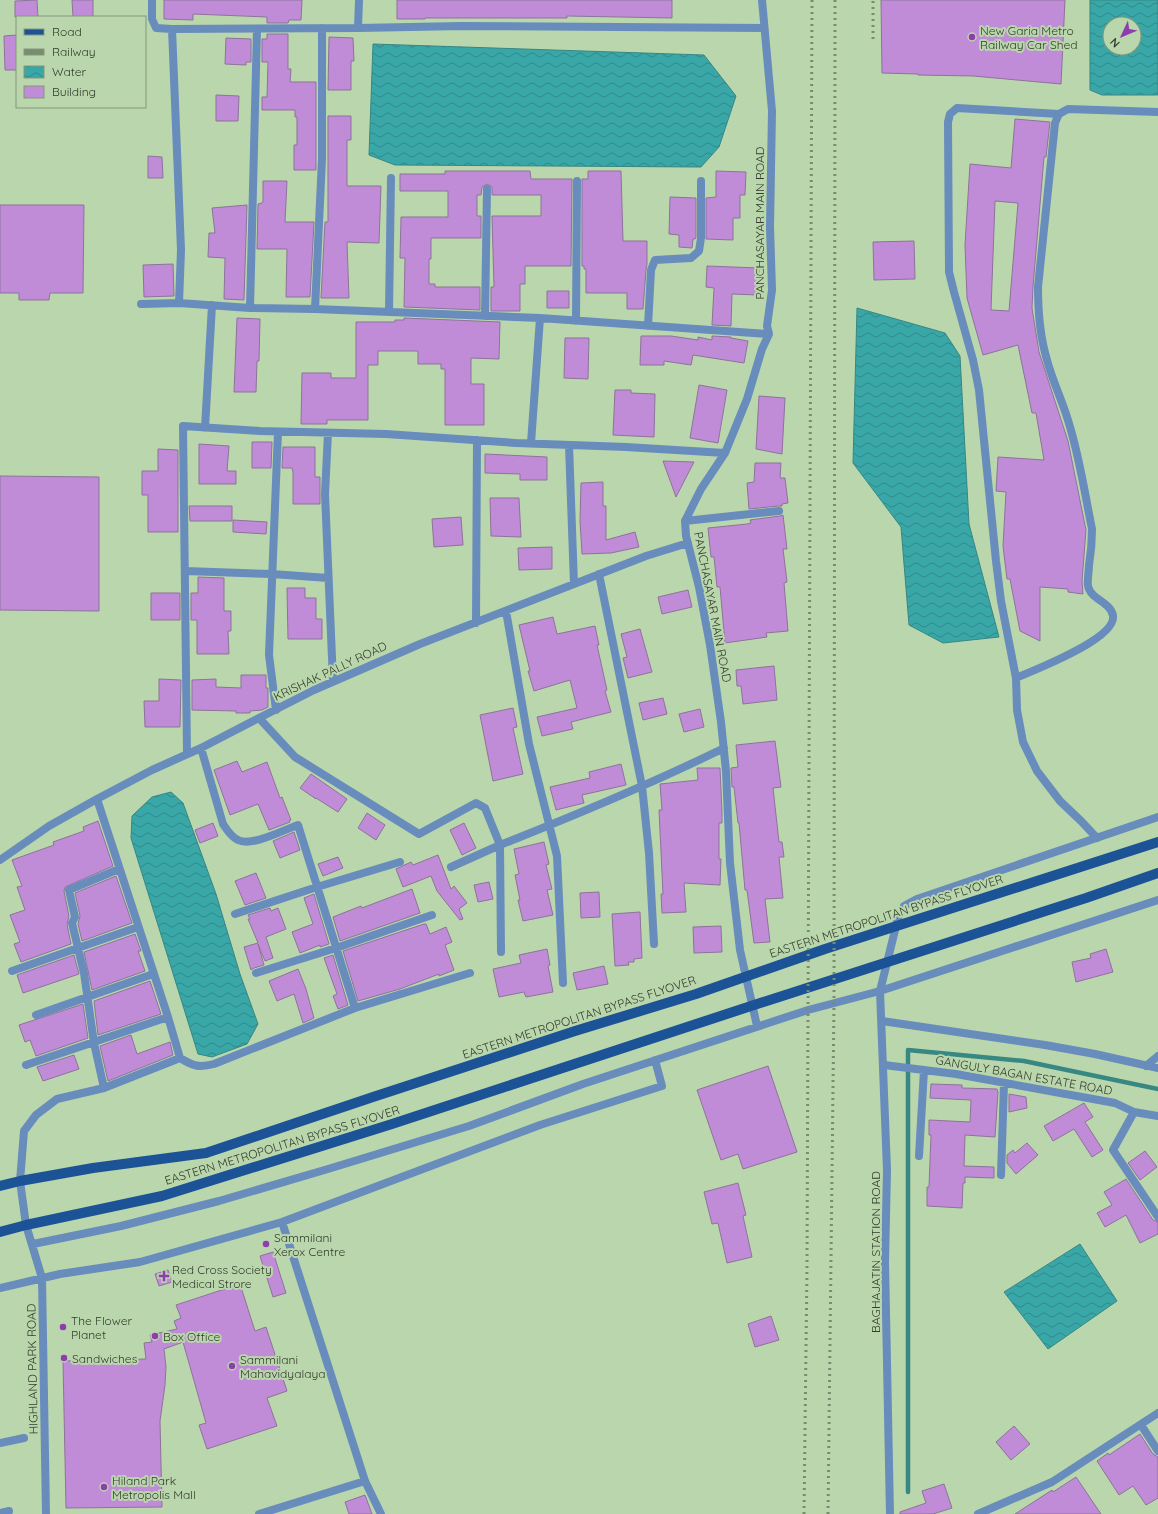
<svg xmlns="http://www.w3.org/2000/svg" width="1158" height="1514" font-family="Quicksand,sans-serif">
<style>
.water{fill:url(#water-waves);stroke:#378782;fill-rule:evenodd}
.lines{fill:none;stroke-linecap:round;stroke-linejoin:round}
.stream{stroke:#378782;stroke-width:4.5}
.building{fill:#c08cd8;stroke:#8d7399;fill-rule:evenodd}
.minor{stroke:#688cbb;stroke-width:8}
.tertiary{stroke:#688cbb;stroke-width:8}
.primary{stroke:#1b5396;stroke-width:10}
.rail{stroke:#788c6f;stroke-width:3;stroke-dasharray:2 4;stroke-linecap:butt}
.poi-dot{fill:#8e3dad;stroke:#bad6ac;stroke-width:1.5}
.labels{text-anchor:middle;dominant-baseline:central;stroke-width:4;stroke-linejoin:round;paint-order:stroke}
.poi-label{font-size:12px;fill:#313c2c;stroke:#bad6ac;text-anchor:start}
.street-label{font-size:12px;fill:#313c2c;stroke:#bad6ac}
</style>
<defs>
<pattern id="water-waves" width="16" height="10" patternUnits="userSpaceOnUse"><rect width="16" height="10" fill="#39a7a7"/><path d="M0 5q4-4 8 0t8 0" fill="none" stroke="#318988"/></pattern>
</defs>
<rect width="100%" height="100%" fill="#bad6ac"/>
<path class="water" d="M1090 0H1158V95H1102L1090 90ZM1110 24H1134V48H1110Z
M373 44 704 55 736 96 719 147 701 167 395 165 369 155Z
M857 308 945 333 960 356 969 524 999 637 943 643 909 625 901 527 853 463Z
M171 792 183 803 216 894 240 974 258 1024 247 1044 212 1057 198 1054 131 838 132 816 152 797Z
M1080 1244 1117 1301 1048 1349 1004 1292Z"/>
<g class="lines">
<path class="stream" d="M908 1492V1050L1024 1061 1158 1089"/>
</g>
<path class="building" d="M37 0 38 17H15V1Z
M72 0H93V17H73Z
M164 0H302L301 20H289L288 23H267V17L193 14V20L164 19Z
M397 0H672V18L567 16V18H425V19H397Z
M881 0H1065L1061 84 973 76 918 75V74L882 73Z
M267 34H288V69H291L290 82H316V170H294V145H297V117H295V110H262V97H267L268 62H262V39H267Z
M17 35V70H5L4 36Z
M329 37 353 38 354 61H351V90H328Z
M226 38 251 39V62H246V65L225 64Z
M216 95 239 96 238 121H216Z
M328 116H351V140H347V186H381L379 243 347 242 349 298H321L325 222H328Z
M1015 119 1050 122 1046 157H1044L1033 287 1032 308 1039 352 1068 441 1086 530 1082 581 1083 594 1068 592V589L1040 587V641L1020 631 1010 579H1007L1003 546 1006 492 996 491 998 457 1044 460 1036 413H1032L1018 345 983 355 967 298 965 245 970 164 1011 168ZM995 201 1018 203 1009 311 991 310Z
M148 156 162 157 163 178H148Z
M445 171H530L531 179H572L571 266H525V284H520V311H491V287H494L492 216H541V195H492V187L487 184 482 187 481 195H477V216H481V238H431V259H429V284H435V287H480V310L404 307 405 258H400L401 217H448V191H400V174H445Z
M588 171H621L623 241H647V264L646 270 643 309H627V293H586V269H584V266H582V179H588Z
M716 171 746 172 745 195H740V218H733V240L706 239V198L716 197Z
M263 181H287L285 222H314L310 297H286L287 249H257L258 204 262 203 263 201Z
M670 197 696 198V238L695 239H693L692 248 679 247V235L669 234Z
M0 205H84L83 293H50L49 300H19V293H0Z
M247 205 244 300 224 299 225 258 208 257 209 233H215L212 208Z
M914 241 915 279 874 280 873 242Z
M173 264 174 296 144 297 143 265Z
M707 266 759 268 758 295 732 294 731 326 712 325 714 288 706 287Z
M547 291H569V308H547Z
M237 318 260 319 259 361H257L256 392H234Z
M404 318 500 322 499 359 471 358V384H484V425H445V369H441V364H418V351H378V365H368V420H327V424H301L302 373H331V378H356V322H395V320H404Z
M641 336H671L698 340V337L712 340V336L731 337V338L748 341 744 363 693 355 691 365 664 361V365H640Z
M565 338H589L588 379 564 378Z
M699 385 727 390 718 443 690 438Z
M615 390H631V393L655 394 654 437 613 435Z
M759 396 785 398 782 454 756 449Z
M252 442H272L271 468H252Z
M199 444 229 446 227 471H236V484H199Z
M283 447H315V477H320V504H293V472L292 468H282Z
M158 449 178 450V532H148V495H142V471H158Z
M485 454 547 457V480H520V474L485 473Z
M663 461 694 462 676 497Z
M755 463H781L780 478H785L788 503 782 504V506H778L749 509 747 483 754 482Z
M0 476 99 477V611L0 610Z
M603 482V506H606V540L635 532 639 547 611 553 582 554 580 521 581 483Z
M490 498H519L521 537 491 536Z
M189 506H232V521H190Z
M783 515 787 549H783L787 582 784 583 788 631 766 633 767 637 725 643 720 587H717L714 557H711L708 528 747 524 751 523 750 520 780 516Z
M461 517 463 545 434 547 432 519Z
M233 520 267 522 266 534 233 532Z
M552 547V569L519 570 518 548Z
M198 577 224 578V611H231V631H228L229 654H197V620H191V593H198Z
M287 588H305V598H316V619H322V639H288Z
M688 590 692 607 662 614 658 597Z
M151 593H180V620H151Z
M553 617 557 634 595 626 599 645H597L607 690 605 691 611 712 571 722 573 729 542 736 537 717 577 708 570 680 534 691 528 671H530L519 625Z
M640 629 652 672 628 678 623 658 627 657 621 634Z
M774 666 777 700 743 704 741 686H737L736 670Z
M241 675H266V688H268V707L262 710 250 711V713H236V711L192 710V680L216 679V687L241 688Z
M159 679 181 680 180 727H145L144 701H159Z
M663 698 667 714 643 720 639 703Z
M513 708 517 727 513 728 523 774 493 781 480 715Z
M700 709 704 727 684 732 679 714Z
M775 741 781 787 773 788 779 842H782L784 857H779L783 898 765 899 770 942 754 943 747 890H745L739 823H738L734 787H732L731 768 738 767 736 745Z
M237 761 242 772 267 762 280 798 282 797 291 820 289 821 290 822 269 830 258 804 230 815 214 770Z
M621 764 626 785 582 795 584 803 556 810 550 787 590 778 589 772Z
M697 768H720L722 812V823H719V859H721L720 885 684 883 686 912 662 913 661 894H663L659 810H662L660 784 698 780Z
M311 774 347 799 338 812 316 798V799L300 788Z
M367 813 385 825 376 840 358 828Z
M98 821 113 866 65 887 64 891 69 916 67 924 71 944 21 962 14 944 20 942 10 915 25 910 17 887 22 886 12 860 54 845 53 842 84 831 83 827Z
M213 823 218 836 200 843 195 830Z
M464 823 476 848 462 855 450 830Z
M294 832 300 850 280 858 273 841Z
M544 842 549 864 546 865 552 889 547 890 553 915 523 921 518 900H520L515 875 519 874 514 849Z
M438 855 451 889 454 886 467 903 459 909 463 919 460 920 437 891 431 876 403 887 396 869 411 862 413 865Z
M338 857 343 868 323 876 318 864Z
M256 873 266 898 245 905 235 881Z
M116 876 132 923 82 941 78 924 80 916 75 893Z
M489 882 493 899 478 902 474 885Z
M412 889 420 913 340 941 333 917 361 906 362 908Z
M599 892 600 917 581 918 580 893Z
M314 894 329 944 320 947V945L300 953 292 932 313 924 304 898Z
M270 908 271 911 278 908 286 929 266 937 273 958 265 961 258 944 264 965 254 968 251 970 244 947 258 943 248 919H250L248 915Z
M640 912 642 958 634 959V962H628L629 965 615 966 612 914Z
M424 924H426L430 934 446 927 452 942 445 945 454 970 439 976V974L400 989 358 1001 343 951Z
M721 926 722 952 694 953 693 927Z
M135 934 141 951H138L145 971 92 990 84 952Z
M547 949 550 965 548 966 553 992 526 997 524 992 499 997 493 969 521 963 519 955Z
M1106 949 1113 972 1076 982 1072 962 1091 958 1090 954Z
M74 955 79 974 23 993 17 975Z
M333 955 348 1005 338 1009 333 996 337 994 324 958Z
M604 966 608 984 577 990 573 973Z
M298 969 306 989 314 1018 303 1023 294 994 277 1001 269 981Z
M150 981 161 1014 98 1035 94 1001Z
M83 1004 88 1038 36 1056 30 1040 25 1042 19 1025Z
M131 1035 137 1054 170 1042 173 1055 108 1081 100 1046Z
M74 1055 79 1069 43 1081 37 1067Z
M768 1066 797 1152 743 1169 738 1154 721 1160 697 1090Z
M931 1084 962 1085V1088L997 1089 998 1092 995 1137 965 1135 964 1166 994 1167V1178L965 1177V1183H963L962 1208 927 1206V1187H929L931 1135H929V1120L970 1122 971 1100 930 1098Z
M1009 1094 1026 1097 1027 1108 1009 1112Z
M1084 1103 1093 1117 1085 1122 1103 1150 1092 1157 1074 1129 1053 1141 1044 1126Z
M1027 1143 1038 1155 1016 1174 1007 1163V1155L1013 1150 1015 1153Z
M1145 1151 1157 1167 1140 1180 1128 1163Z
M1126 1179 1153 1220 1158 1222V1234L1140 1243 1126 1215 1105 1227 1097 1213 1112 1205 1104 1192Z
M738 1183 746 1215 743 1216 752 1257 727 1263 718 1223 712 1224 704 1192Z
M273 1252 286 1293 273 1297 260 1256Z
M168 1270 172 1282 159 1286 155 1274Z
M240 1284 255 1331 266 1327 287 1391 267 1398 277 1426 207 1449 199 1425 206 1423 183 1342 164 1349 166 1367 165 1385 160 1421 162 1507 66 1508 63 1361 146 1359 144 1343 152 1342 150 1335 177 1329 174 1321 181 1318 176 1305Z
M771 1316 779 1340 755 1347 748 1324Z
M1014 1426 1030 1444 1011 1460 996 1442Z
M1140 1434 1153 1454 1158 1457V1498L1146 1505 1133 1486 1119 1495 1097 1461 1108 1453 1109 1455Z
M1076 1477 1101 1514H1015L1052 1490 1053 1492Z
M944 1484 952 1508 933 1514H900V1512L926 1503 922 1491Z
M365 1495 372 1514H349L345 1502Z"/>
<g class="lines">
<path class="minor" d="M152 0V19L156 28 172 29 358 28 462 26 764 28
M358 28 359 0
M172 29 181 250 179 303
M1059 114 957 108 950 114 948 122 949 272 954 292 973 360 979 390 996 561 1001 601 1016 678 1017 710 1023 742 1037 771 1060 801 1081 821 1097 838
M141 304 179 303 250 308 315 309 540 318 769 334
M250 308 257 29
M315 309 322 159V28
M389 312 391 178
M485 316 487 189
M576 321 577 181
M648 326 651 270 655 260 691 258 699 251 701 238V181
M205 428 212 305
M328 433 325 494 333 681
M531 443 540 318
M569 445 574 584
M685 521 779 511
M185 571 272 574 328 578
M599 574 642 786 649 853 654 944
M506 611 529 744 557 856 563 983
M476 623 477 440
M1016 678C1034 670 1116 639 1113 616 1111 602 1091 600 1088 586 1087 580 1089 572 1089 565 1091 553 1092 541 1092 529 1085 495 1080 460 1070 427 1064 404 1053 383 1047 360 1040 337 1038 311 1038 287L1055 123 1059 114 1068 109 1158 112
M276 710 269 655 278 432
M259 718 295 757 419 834 476 803 485 808 500 845 451 867
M201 748 223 824C227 830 231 837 238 840 252 847 283 830 298 825L355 1008
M187 754 183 426 260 431 386 434 516 443 626 447 725 453
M0 860 49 826 97 799 152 770 201 748 259 718 314 690 420 644 646 556 688 543
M235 914 317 887 400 862
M501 952 500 845C576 815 651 784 724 748
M12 971 138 927
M256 973 336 948 432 915
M36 1015 153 974
M882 1021 1045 1045 1095 1054 1158 1068
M757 1026 740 950 730 863 726 771 721 722 710 645 699 587 686 536 685 521 701 489 725 453 747 399 762 349 769 334 767 326 772 290 770 227 772 111 762 0
M180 1058C193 1066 199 1068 214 1064L355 1008 470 973
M26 1065 168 1017
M884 1065 956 1074 1115 1103 1134 1112 1158 1116
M1146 1066 1158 1056
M104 1088 94 1043 84 973 72 923 75 917 69 890 119 869
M1134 1112 1113 1150 1158 1217
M919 1156 924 1070
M1001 1175 1004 1083
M282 1222 365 1481 381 1514
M33 1244 121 1226 219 1201 328 1169 469 1126 583 1084 808 1010 880 991
M0 1288 60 1274 140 1262 282 1222 540 1125 662 1086 655 1060
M1141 1425 1158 1451
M0 1443 24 1438
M0 1513 9 1511
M46 1514 42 1278 26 1225 20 1181 24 1131 36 1115 57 1099 104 1088 180 1058 168 1017 97 799
M259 1514 365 1481
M978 1514 1052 1482 1158 1413"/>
<path class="tertiary" d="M880 991 1158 900
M890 1514 885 1262 887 1170 880 991 898 918 904 906 917 899 1158 817"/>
<path class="primary" d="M0 1186 20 1181 93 1168 206 1153 373 1097 575 1031 696 994 825 949 1158 842
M0 1232 26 1225 162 1196 392 1124 751 1006 1086 898 1158 873"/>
<path class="rail" d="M873 39V0
M804 1514 807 1267 812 0
M828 1514 834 1003 835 0"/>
</g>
<g class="poi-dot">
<circle cx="972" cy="37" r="4"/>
<circle cx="266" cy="1244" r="4"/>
<path d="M162 1270h4v4h4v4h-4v4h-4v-4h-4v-4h4z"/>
<circle cx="63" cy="1327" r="4"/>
<circle cx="155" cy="1336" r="4"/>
<circle cx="64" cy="1358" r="4"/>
<circle cx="232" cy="1366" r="4"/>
<circle cx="104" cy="1487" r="4"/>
</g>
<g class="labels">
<g class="poi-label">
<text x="980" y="30">New Garia Metro<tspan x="980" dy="14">Railway Car Shed</tspan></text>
<text x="274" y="1237">Sammilani<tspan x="274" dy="14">Xerox Centre</tspan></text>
<text x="172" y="1269">Red Cross Society<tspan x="172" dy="14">Medical Strore</tspan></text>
<text x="71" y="1320">The Flower<tspan x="71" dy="14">Planet</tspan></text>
<text x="163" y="1336">Box Office</text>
<text x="72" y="1358">Sandwiches</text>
<text x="240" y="1359">Sammilani<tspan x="240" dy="14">Mahavidyalaya</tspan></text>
<text x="112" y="1480">Hiland Park<tspan x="112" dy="14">Metropolis Mall</tspan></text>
</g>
<g class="street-label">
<text transform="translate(759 223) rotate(-90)">PANCHASAYAR MAIN ROAD</text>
<text transform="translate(713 607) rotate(79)">PANCHASAYAR MAIN ROAD</text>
<text transform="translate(330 671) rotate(-25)">KRISHAK PALLY ROAD</text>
<text transform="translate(886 916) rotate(-18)">EASTERN METROPOLITAN BYPASS FLYOVER</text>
<text transform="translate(579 1017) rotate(-18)">EASTERN METROPOLITAN BYPASS FLYOVER</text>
<text transform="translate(1024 1075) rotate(10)">GANGULY BAGAN ESTATE ROAD</text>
<text transform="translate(282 1145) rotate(-17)">EASTERN METROPOLITAN BYPASS FLYOVER</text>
<text transform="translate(875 1252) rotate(-90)">BAGHAJATIN STATION ROAD</text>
<text transform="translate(32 1369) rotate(-91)">HIGHLAND PARK ROAD</text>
</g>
</g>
<rect x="16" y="16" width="130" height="92" fill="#bad6ac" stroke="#839879"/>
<rect x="24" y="29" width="20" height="6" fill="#1b5396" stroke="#839879"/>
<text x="52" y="36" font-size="12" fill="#313c2c">Road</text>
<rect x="24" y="49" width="20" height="6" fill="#788c6f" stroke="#839879"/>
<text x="52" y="56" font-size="12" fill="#313c2c">Railway</text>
<rect x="24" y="66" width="20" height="12" fill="url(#water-waves)" stroke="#839879"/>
<text x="52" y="76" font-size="12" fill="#313c2c">Water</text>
<rect x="24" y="86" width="20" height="12" fill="#c08cd8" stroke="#839879"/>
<text x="52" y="96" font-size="12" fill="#313c2c">Building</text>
<g transform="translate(1122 36) rotate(226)"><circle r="19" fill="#bad6ac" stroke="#839879"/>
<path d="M0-3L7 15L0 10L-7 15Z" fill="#8e3dad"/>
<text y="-6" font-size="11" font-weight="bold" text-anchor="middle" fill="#313c2c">N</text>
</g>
</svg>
